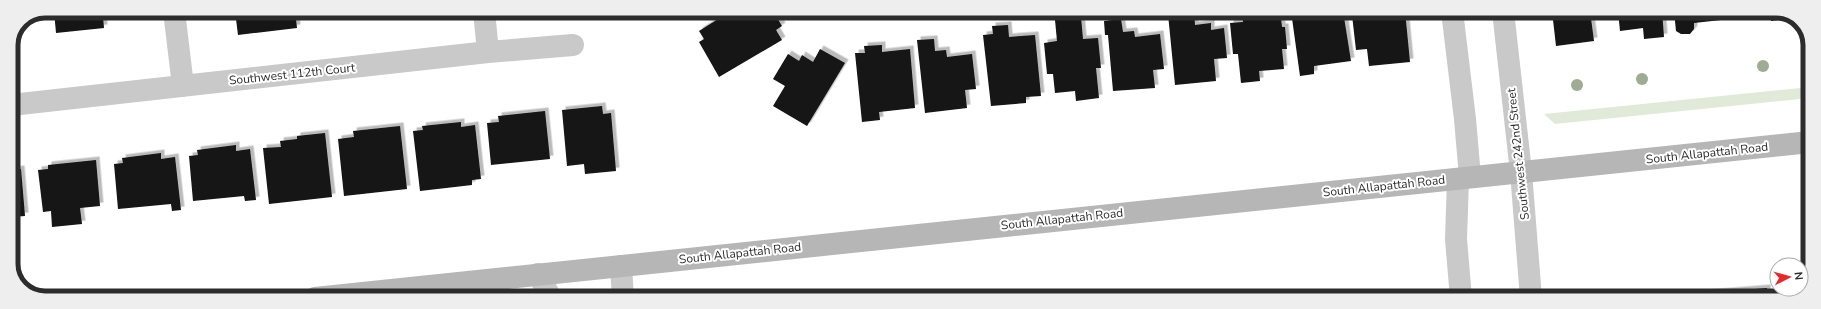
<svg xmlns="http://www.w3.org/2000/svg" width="1821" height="309" font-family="'Nunito Sans',sans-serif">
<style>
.green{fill:#e1ead8}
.building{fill:#131313;filter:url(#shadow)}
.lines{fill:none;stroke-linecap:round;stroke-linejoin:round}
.minor{stroke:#c9c9c9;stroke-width:22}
.secondary{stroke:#b6b6b6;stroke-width:22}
.tree{fill:#9dac92}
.labels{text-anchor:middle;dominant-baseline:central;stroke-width:4;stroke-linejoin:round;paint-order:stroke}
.street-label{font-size:12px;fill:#2c2c2c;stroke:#fff}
.rim{fill:none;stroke:#2c2c2c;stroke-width:5}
</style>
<defs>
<filter id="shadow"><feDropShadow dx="3.5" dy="-3.5" stdDeviation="0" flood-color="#0004"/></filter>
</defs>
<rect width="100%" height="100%" fill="#fff"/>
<path class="green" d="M1810 87V98L1555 124 1544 114Z"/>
<path class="building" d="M54 11H113V16L103 17 104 28 56 33Z
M235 11H295L297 28 238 35Z
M359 11H405V12L360 17Z
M731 11H759L764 20 774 13 782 26 776 30 782 40 719 77 699 42 704 39 699 31Z
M1194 11 1195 25 1211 23V30L1224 28 1227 58 1214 59 1216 81 1175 85 1168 14Z
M1242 11H1268V19L1281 18 1282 27H1285L1287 49H1282L1284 69 1259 71 1260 81 1241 83 1238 54H1233L1230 23 1243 22Z
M1291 11H1343L1351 61 1314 66V74L1300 76Z
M1377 11H1405L1410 62 1369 66 1367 49 1356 50 1352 15Z
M1552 11H1590L1594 41 1556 46Z
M1618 11H1662L1664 37 1644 39 1643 28 1620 31Z
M1674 11H1729L1730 19 1694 23V29L1690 34H1681L1676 31Z
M1737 11H1780L1790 16V19L1771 21V17L1738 20Z
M1081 17 1083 39 1098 38 1101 68H1096L1099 98 1076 101 1075 91 1055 93 1053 74H1047L1044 43 1057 41 1055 20Z
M1121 19 1123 32 1134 31 1135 37 1160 34 1164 69 1153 70 1155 88 1113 91 1108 35H1105L1104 21Z
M1008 25 1009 37 1035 35 1041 96 1026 97V103L991 106 983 35 993 34 992 26Z
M934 39 935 51 946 50 947 57 972 54 976 89 965 90 967 108 925 113 917 40Z
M882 45V52L910 49 915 108 879 112 880 120 862 122 855 53H865L864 46Z
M820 49 845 63 807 126 773 106 785 86 773 79 788 54 799 61 802 55 813 62Z
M602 106 603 114 611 113 616 171 585 174 584 164 567 166 562 110Z
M545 111 550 159 491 165 487 123 499 122 498 116Z
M461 122V127L475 125 481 179 472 180V185L420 191 413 131 423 130 422 126Z
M400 126 407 189 344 196 338 139 354 137 353 131Z
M325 133 332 197 269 204 263 148 281 147 280 141 297 139V136Z
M236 145V151L250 149 256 200 245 201 244 196 193 201 189 156 198 155 197 150Z
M161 153V159L175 157 181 210 172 211 171 204 118 209 114 164 123 163 122 158Z
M96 160 100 206 80 208 82 224 52 227 51 211 43 212 38 170 48 169V165Z
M21 169 25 216 11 217V170Z
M1767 288 1768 298H1706V293Z"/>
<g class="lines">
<path class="minor" d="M174 11 183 86
M484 11 488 52
M1452 11 1465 119 1470 177
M1503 11 1521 172 1531 298
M11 105 488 52 573 45
M1458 179 1456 239 1461 298
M621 266 623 298
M538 274 551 298"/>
<path class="secondary" d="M315 298 1810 142"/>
</g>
<g class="tree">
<circle cx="1763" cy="66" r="6"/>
<circle cx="1642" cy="79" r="6"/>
<circle cx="1577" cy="85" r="6"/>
</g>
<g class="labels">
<g class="street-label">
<text transform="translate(292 74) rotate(-6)">Southwest 112th Court</text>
<text transform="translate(1707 153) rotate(-6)">South Allapattah Road</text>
<text transform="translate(1518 154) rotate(-96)">Southwest 242nd Street</text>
<text transform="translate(1384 186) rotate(-6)">South Allapattah Road</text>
<text transform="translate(1062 219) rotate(-6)">South Allapattah Road</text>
<text transform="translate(740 253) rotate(-6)">South Allapattah Road</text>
</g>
</g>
<path d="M0 0H1821V309H0ZM45 18H1776A27 27 0 0 1 1803 45V264A27 27 0 0 1 1776 291H45A27 27 0 0 1 18 264V45A27 27 0 0 1 45 18Z" fill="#eee" fill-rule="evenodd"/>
<path class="rim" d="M45 18H1776A27 27 0 0 1 1803 45V264A27 27 0 0 1 1776 291H45A27 27 0 0 1 18 264V45A27 27 0 0 1 45 18Z"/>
<g transform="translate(1789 277) rotate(84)"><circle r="19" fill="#ffffff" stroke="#ababab"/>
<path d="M0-3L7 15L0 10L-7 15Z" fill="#e92829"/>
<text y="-6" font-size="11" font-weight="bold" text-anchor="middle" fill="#2c2c2c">N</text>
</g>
</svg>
